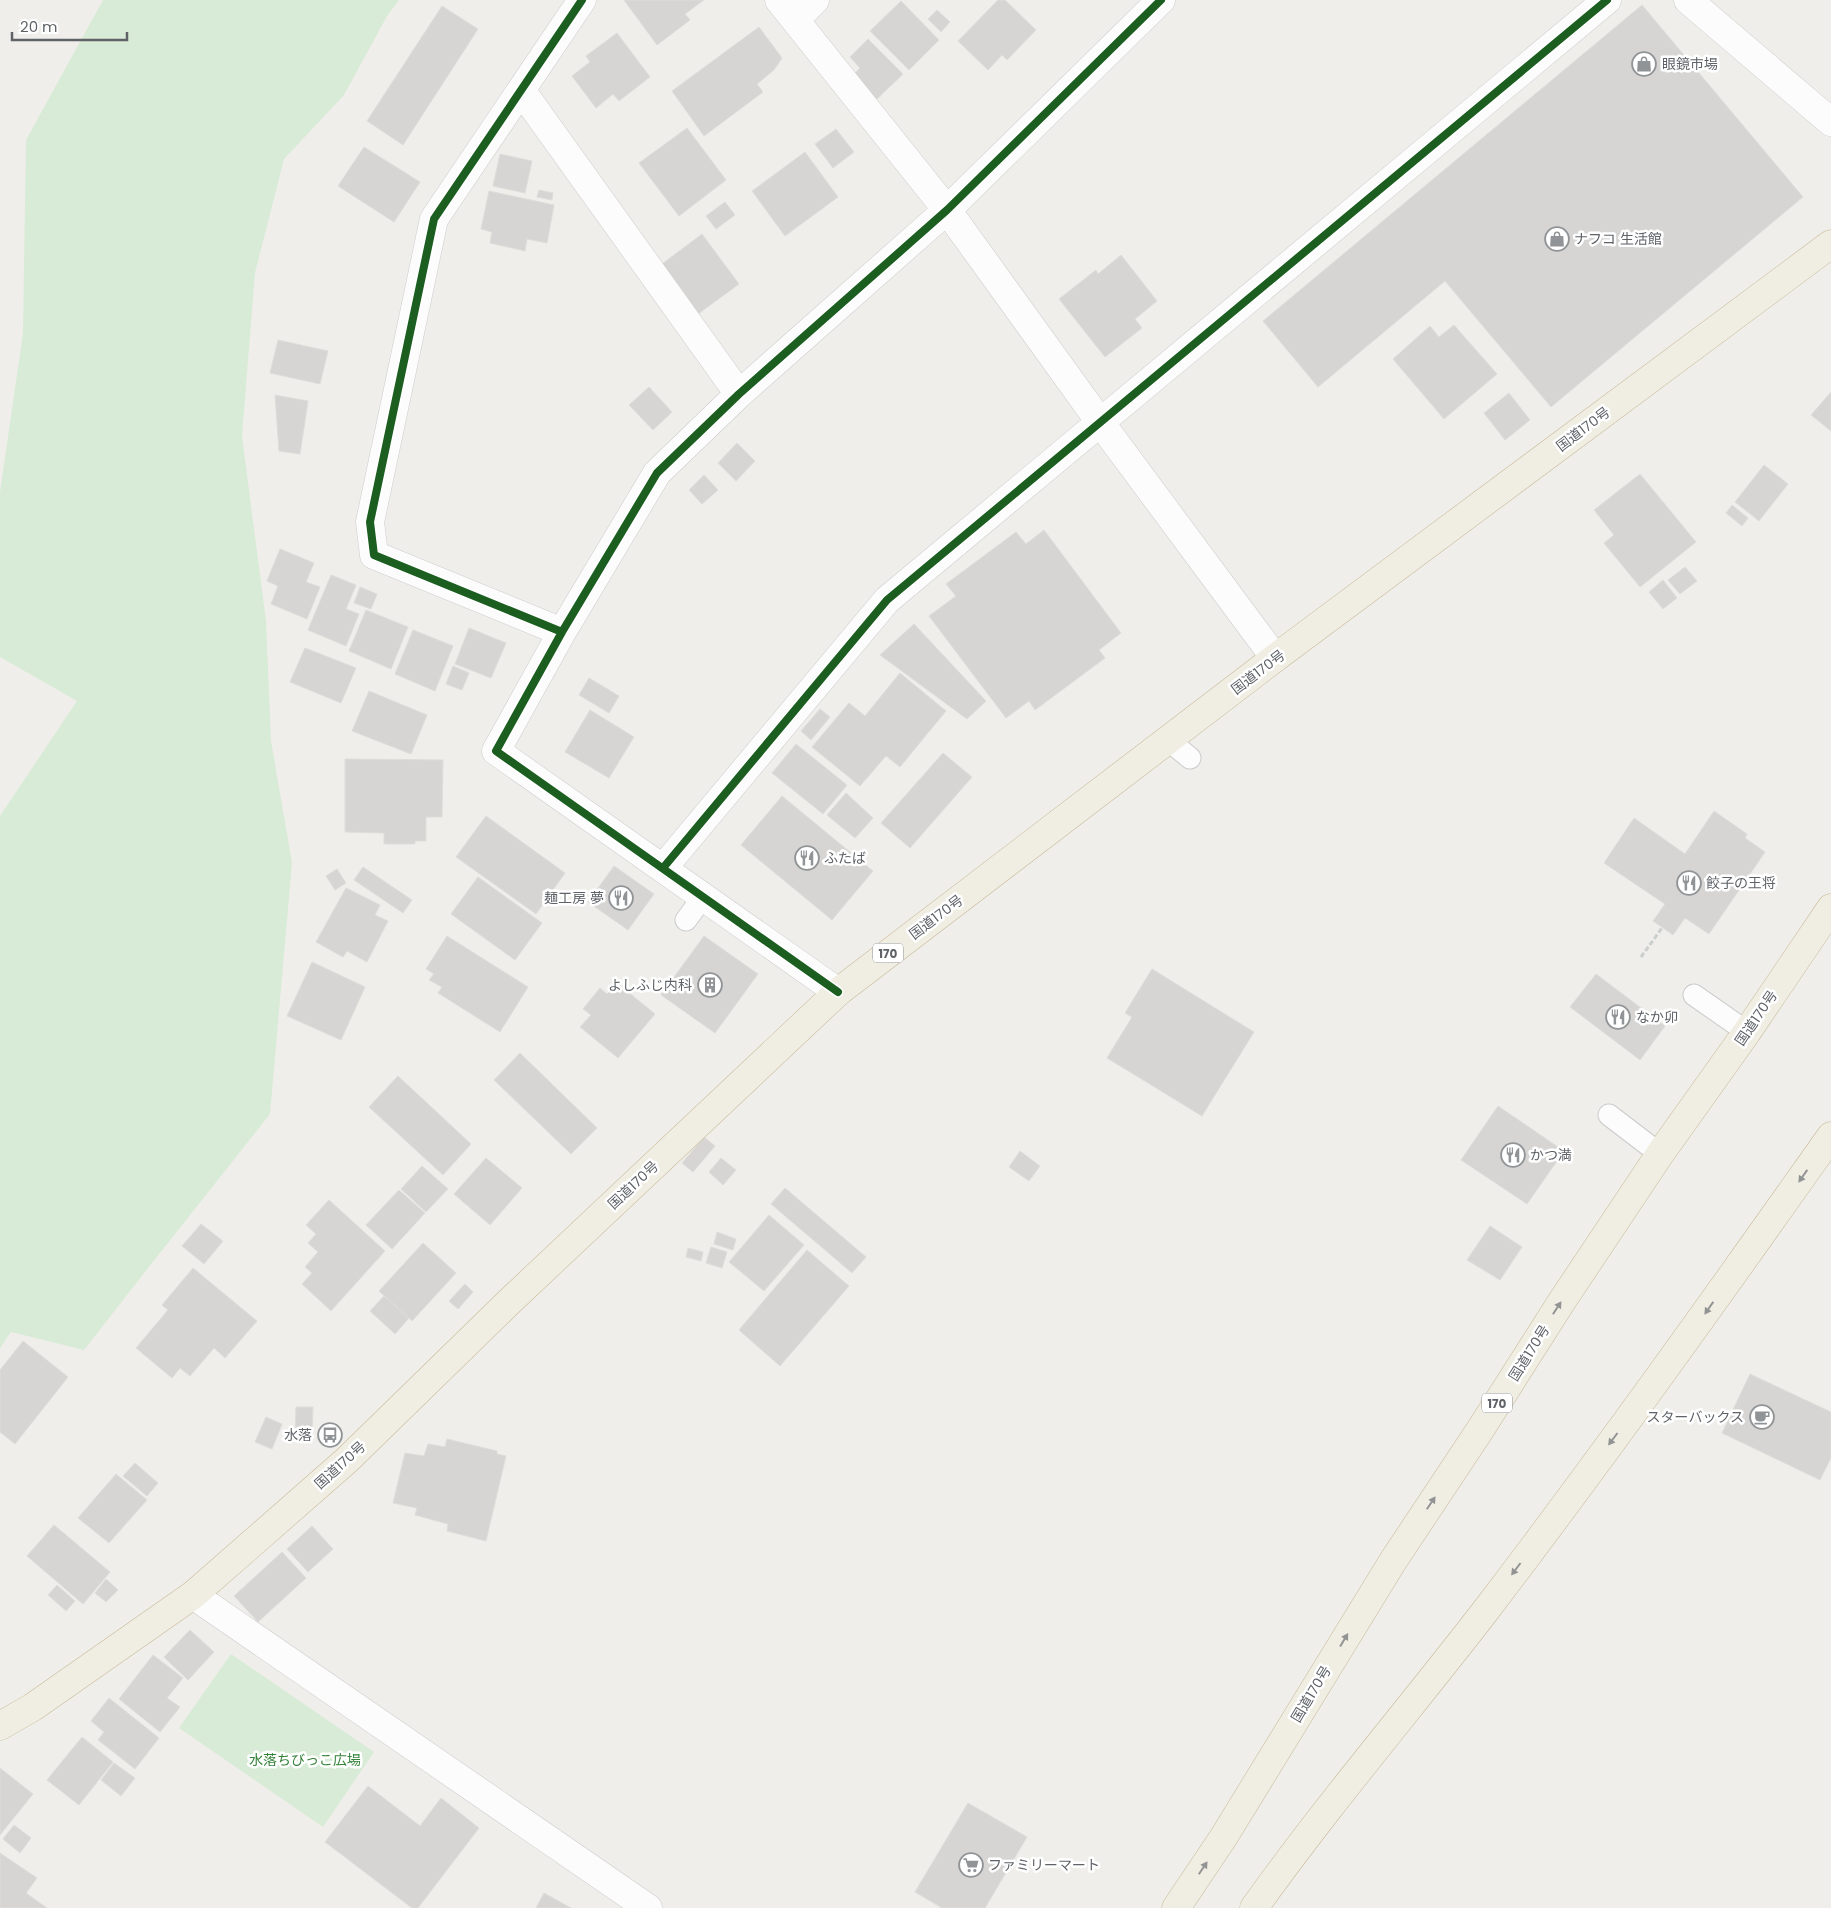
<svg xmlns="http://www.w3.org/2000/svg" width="1831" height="1908" viewBox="0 0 1831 1908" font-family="Poppins,'Noto Sans JP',sans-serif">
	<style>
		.green { fill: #d8ebd6 }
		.building { fill: #d6d5d3; stroke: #deddd9 }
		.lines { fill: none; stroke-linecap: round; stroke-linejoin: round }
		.lane-casing { stroke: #cbcccc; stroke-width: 23 }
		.street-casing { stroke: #cbcccc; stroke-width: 29 }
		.highway-casing { stroke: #c8b996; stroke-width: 29 }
		.path { stroke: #cacfcc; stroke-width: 3; stroke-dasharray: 5 2.5; stroke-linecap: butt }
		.lane { stroke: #fdfcfc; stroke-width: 21 }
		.street { stroke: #fdfcfc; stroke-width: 28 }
		.highway { stroke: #f0ede3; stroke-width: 28 }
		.cycleway-casing { stroke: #fff; stroke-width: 11 }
		.cycleway { stroke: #1b5e20; stroke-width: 8 }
		.oneway { fill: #929393 }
		.labels { text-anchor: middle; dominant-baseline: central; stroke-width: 5; stroke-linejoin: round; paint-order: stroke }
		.shield { fill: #fff; stroke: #8f9295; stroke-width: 1 }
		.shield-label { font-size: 12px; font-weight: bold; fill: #5f6368 }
		.poi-label { font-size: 14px; fill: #5f6368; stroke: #fff; text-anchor: start }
		.street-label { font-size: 14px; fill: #5f6368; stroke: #fff }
		.park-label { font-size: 14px; fill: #348238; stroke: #fff }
	</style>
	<rect width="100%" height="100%" fill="#efeeea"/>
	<path class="green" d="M103,0H399L387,16L344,95L284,159L255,273L242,436L266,621L271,741L292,863L270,1114L152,1263L84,1350L11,1332L0,1348V816L77,701L0,657V492L23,333L26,140Z
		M231,1654L374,1752L323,1827L179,1728Z"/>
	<path class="building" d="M624,0H704L685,14L690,20L657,45Z
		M998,0H1005L1036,30L1007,60L1002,55L988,70L958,41Z
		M901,1L939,40L909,70L870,31Z
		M1642,5L1803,197L1551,407L1445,281L1318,387L1263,321Z
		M442,6L478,29L403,145L367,121Z
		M937,10L950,22L941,32L928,19Z
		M759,27L782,58L774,70L757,84L763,92L704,136L672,91Z
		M617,33L650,77L619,101L613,94L596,108L572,76L590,62L586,56Z
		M868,39L903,74L877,99L853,75L860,68L850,57Z
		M687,128L726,180L679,216L639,163Z
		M836,129L854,152L833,168L815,144Z
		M364,147L420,182L394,222L338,186Z
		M805,152L838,197L785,236L752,191Z
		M500,154L532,161L525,193L493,186Z
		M539,190L553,193L552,200L537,197Z
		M489,191L554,205L547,243L527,239L525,251L490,243L492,232L481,229Z
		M725,202L735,215L716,229L706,216Z
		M702,234L739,284L698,314L662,264Z
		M1121,255L1157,301L1135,319L1142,328L1105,357L1059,299L1096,270L1098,274Z
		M1454,325L1497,374L1444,419L1393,359L1430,326L1439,337Z
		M278,340L328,351L320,384L270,373Z
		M649,387L672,412L653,430L629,405Z
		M1831,392V431L1811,415Z
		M1509,393L1530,420L1505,440L1484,413Z
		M275,395L308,401L300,454L279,451Z
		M737,443L755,461L736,481L718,463Z
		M1764,465L1788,484L1759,521L1735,502Z
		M1640,474L1696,542L1640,587L1604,543L1614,535L1594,510Z
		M704,475L718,490L702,504L689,490Z
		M1732,505L1748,518L1742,526L1726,513Z
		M1044,530L1121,633L1099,650L1105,658L1035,710L1029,701L1006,718L929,616L956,596L946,584L1016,532L1026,544Z
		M280,549L314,563L306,582L320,587L307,619L271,604L278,586L267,581Z
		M1685,567L1697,581L1680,594L1668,580Z
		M331,575L356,585L346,609L359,614L346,646L308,630Z
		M1663,580L1677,598L1663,609L1649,592Z
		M360,587L377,594L371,609L354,603Z
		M366,610L408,627L391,669L349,651Z
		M914,624L986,701L967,719L880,655Z
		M469,628L506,643L491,678L455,664Z
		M413,630L453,646L435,691L395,674Z
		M305,648L356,668L341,703L290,682Z
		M453,666L469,673L462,690L446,684Z
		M900,673L946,711L900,767L886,756L860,786L812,747L849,703L865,716Z
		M589,678L619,696L609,713L579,695Z
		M369,691L427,715L411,754L352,731Z
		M820,709L830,717L811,740L801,731Z
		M590,710L634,737L609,778L565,752Z
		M796,744L847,785L823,814L772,773Z
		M943,753L972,777L910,848L881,823Z
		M345,759L443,760L442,817H426V841H415V844H384V833L345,832Z
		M846,793L873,818L855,838L827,815Z
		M782,796L873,871L832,920L741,845Z
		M1714,811L1747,834L1745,838L1765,852L1709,934L1685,918L1673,935L1653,921L1665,904L1604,863L1634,818L1685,854Z
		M486,816L565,873L536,914L456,857Z
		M614,866L654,894L628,930L588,902Z
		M363,867L412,900L403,913L354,880Z
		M337,869L346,883L335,890L326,876Z
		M478,877L542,923L515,960L451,914Z
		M346,888L380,905L375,915L388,921L367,962L347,951L343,957L316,942Z
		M447,936L528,987L500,1032L438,993L442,987L429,980L434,974L426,969Z
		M704,936L758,974L715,1033L661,995Z
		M312,962L365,987L341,1040L287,1016Z
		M1152,969L1254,1032L1202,1116L1107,1058L1132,1017L1125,1013Z
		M1596,974L1665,1026L1640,1060L1570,1007Z
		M617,983L655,1014L618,1058L580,1027L591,1015L583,1009L600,988L607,994Z
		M520,1053L597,1128L571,1154L494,1080Z
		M398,1076L471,1144L443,1175L369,1107Z
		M1498,1106L1564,1151L1527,1204L1461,1160Z
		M704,1137L715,1146L693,1172L682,1163Z
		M1020,1151L1040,1166L1029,1181L1009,1167Z
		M486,1158L522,1188L490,1225L454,1194Z
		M721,1158L736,1170L723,1185L709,1172Z
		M422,1166L448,1189L426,1212L401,1189Z
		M785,1188L866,1257L852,1273L771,1204Z
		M399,1190L425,1213L392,1249L366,1225Z
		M329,1200L385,1251L331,1311L302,1284L312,1273L305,1267L318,1252L308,1243L316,1234L306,1225Z
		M769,1215L804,1245L764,1291L729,1262Z
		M201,1224L223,1241L204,1264L182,1246Z
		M1490,1226L1522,1247L1500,1280L1467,1260Z
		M717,1232L736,1239L733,1250L714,1244Z
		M423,1243L456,1273L412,1321L379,1291Z
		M711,1247L727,1252L722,1268L706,1263Z
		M688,1248L703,1252L701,1261L686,1257Z
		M807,1250L849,1286L780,1366L739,1330Z
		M193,1268L257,1321L225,1358L214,1348L190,1376L180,1368L172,1378L136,1348L168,1310L162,1305Z
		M465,1284L473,1292L458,1309L449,1301Z
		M384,1296L409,1318L395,1334L370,1311Z
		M23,1341L68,1377L15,1444L0,1432V1370Z
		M1750,1374L1831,1412V1458L1820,1480L1722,1433Z
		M296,1407H313L312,1439H295Z
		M266,1417L282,1424L272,1449L255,1442Z
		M447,1439L497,1451V1454L506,1456L486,1541L447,1531L448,1524L415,1515L417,1508L393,1503L405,1453L424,1456L428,1444L445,1447Z
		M135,1463L158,1483L147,1496L123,1476Z
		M116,1474L147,1500L109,1543L78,1518Z
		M54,1525L110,1572L83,1604L27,1556Z
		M312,1526L333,1549L308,1572L287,1549Z
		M282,1552L306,1578L258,1622L234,1596Z
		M106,1579L118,1590L106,1602L95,1593Z
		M57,1585L75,1601L66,1611L48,1595Z
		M190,1630L214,1652L188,1680L164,1657Z
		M153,1655L183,1678L167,1698L180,1707L160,1732L119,1699Z
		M109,1698L159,1738L135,1769L98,1740L104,1732L91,1721Z
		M82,1737L113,1762L79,1805L47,1780Z
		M114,1763L135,1778L121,1796L101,1780Z
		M0,1768L33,1794L0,1835Z
		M368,1786L420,1826L441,1798L479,1828L418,1908H412L325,1842Z
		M968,1803L1027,1837L985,1908H942L915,1892Z
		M14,1825L31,1838L20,1853L3,1839Z
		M0,1853L37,1878L26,1893L47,1908H0Z
		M544,1893L571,1908H536Z"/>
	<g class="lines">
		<g class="lane-casing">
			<path id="lane" d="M1168,740L1190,758
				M686,920L703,897
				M1694,995L1747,1032
				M1609,1115L1660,1154"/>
		</g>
		<g class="street-casing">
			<path id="street" d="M779,0L947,210L1100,422L1275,658
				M1688,0L1831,122
				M795,20L815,0
				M521,90L739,394
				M562,632L374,555L370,522L434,219L582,0
				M663,868L887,600L1607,0
				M838,992L496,751L562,632L657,473L739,394L947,210L1161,0
				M193,1595L648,1908"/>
		</g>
		<g class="highway-casing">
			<path id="highway" d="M0,1726L33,1707L193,1595L347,1460L510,1301L838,992L1275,658L1831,244
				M1176,1908L1223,1838L1393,1561L1480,1430L1562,1301L1660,1154L1747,1032L1831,908
				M1254,1908C1326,1807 1407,1712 1483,1614C1603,1457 1717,1297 1831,1136"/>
		</g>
		<path class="path" d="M1641,957L1662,928"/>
		<use href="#lane" class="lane"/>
		<use href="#street" class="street"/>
		<use href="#highway" class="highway"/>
		<g class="cycleway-casing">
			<path id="cycleway" d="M562,632L374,555L370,522L434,219L582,0
				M663,868L887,600L1607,0
				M838,992L496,751L562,632L657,473L739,394L947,210L1161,0"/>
		</g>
		<use href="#cycleway" class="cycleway"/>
	</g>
	<defs><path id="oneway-solid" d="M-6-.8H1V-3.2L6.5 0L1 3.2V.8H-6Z" transform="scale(1.25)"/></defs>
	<g class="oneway">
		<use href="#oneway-solid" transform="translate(1803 1176) rotate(125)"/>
		<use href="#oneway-solid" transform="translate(1557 1308) rotate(-57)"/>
		<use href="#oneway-solid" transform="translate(1709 1308) rotate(125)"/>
		<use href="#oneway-solid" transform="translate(1613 1439) rotate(127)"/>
		<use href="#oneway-solid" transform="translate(1431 1503) rotate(-56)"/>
		<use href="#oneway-solid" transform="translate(1516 1569) rotate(127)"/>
		<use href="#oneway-solid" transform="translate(1344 1640) rotate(-59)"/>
		<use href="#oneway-solid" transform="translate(1203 1868) rotate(-56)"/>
	</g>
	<defs>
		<g id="shop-ring" transform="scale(1.25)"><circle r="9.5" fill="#fff" stroke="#919496" stroke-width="1.5"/><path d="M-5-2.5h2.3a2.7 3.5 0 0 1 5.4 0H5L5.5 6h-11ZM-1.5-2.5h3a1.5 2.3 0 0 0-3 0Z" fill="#919496"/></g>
		<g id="restaurant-ring" transform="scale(1.25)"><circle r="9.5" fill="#fff" stroke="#919496" stroke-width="1.5"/><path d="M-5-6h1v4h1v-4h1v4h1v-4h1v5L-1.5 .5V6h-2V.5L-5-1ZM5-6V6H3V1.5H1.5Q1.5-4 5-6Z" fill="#919496"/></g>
		<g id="building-ring" transform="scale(1.25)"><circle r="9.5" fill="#fff" stroke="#919496" stroke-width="1.5"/><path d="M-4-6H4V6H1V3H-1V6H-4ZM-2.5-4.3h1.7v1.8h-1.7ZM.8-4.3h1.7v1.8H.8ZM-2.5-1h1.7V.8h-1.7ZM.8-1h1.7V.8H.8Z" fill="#919496"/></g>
		<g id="cafe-ring" transform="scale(1.25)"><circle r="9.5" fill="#fff" stroke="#919496" stroke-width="1.5"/><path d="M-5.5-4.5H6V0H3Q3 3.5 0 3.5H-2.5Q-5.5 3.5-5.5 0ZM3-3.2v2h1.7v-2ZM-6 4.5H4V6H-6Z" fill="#919496"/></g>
		<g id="bus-ring" transform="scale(1.25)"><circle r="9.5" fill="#fff" stroke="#919496" stroke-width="1.5"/><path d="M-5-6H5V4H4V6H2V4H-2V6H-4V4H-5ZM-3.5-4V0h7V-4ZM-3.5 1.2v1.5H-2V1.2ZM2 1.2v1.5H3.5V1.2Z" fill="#919496"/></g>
		<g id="supermarket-ring" transform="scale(1.25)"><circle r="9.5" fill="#fff" stroke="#919496" stroke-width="1.5"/><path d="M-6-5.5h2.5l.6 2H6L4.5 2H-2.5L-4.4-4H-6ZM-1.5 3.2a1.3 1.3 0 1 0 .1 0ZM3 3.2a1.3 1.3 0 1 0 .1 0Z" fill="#919496"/></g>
	</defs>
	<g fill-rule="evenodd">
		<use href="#shop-ring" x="1644" y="64"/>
		<use href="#shop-ring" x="1557" y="239"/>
		<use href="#restaurant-ring" x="807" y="858"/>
		<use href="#restaurant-ring" x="1689" y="883"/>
		<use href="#restaurant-ring" x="621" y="898"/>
		<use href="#building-ring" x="710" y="985"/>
		<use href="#restaurant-ring" x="1618" y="1017"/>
		<use href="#restaurant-ring" x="1513" y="1155"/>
		<use href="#cafe-ring" x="1762" y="1417"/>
		<use href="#bus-ring" x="330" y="1435"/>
		<use href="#supermarket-ring" x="971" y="1865"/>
	</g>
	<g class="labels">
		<g class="shield">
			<rect x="873" y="943.5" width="30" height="19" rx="4"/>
			<rect x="1482" y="1393.5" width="30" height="19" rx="4"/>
		</g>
		<g class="shield-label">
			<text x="888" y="953">170</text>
			<text x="1497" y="1403">170</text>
		</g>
		<g class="poi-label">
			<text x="1662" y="64">眼鏡市場</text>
			<text x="1574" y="239">ナフコ 生活館</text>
			<text x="824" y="858">ふたば</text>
			<text x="1706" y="883">餃子の王将</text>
			<text x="604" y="898" text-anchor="end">麺工房 夢</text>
			<text x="692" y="985" text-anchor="end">よしふじ内科</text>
			<text x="1636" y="1017">なか卯</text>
			<text x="1530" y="1155">かつ満</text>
			<text x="1744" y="1417" text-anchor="end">スターバックス</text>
			<text x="312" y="1435" text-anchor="end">水落</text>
			<text x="988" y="1865">ファミリーマート</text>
		</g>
		<g class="street-label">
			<text transform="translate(1583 429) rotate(-37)">国道170号</text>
			<text transform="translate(1258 672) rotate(-37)">国道170号</text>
			<text transform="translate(936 917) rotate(-37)">国道170号</text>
			<text transform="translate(1756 1018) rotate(-56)">国道170号</text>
			<text transform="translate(633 1185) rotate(-43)">国道170号</text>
			<text transform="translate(1529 1353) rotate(-58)">国道170号</text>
			<text transform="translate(340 1465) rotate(-42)">国道170号</text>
			<text transform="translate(1311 1694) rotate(-59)">国道170号</text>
		</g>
		<g class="park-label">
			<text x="305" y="1760">水落ちびっこ広場</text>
		</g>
	</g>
	<path d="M12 32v8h115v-8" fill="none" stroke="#5f6368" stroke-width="2.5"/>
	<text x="20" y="32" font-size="15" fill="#5f6368" stroke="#ffffff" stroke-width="4" paint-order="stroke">20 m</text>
</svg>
